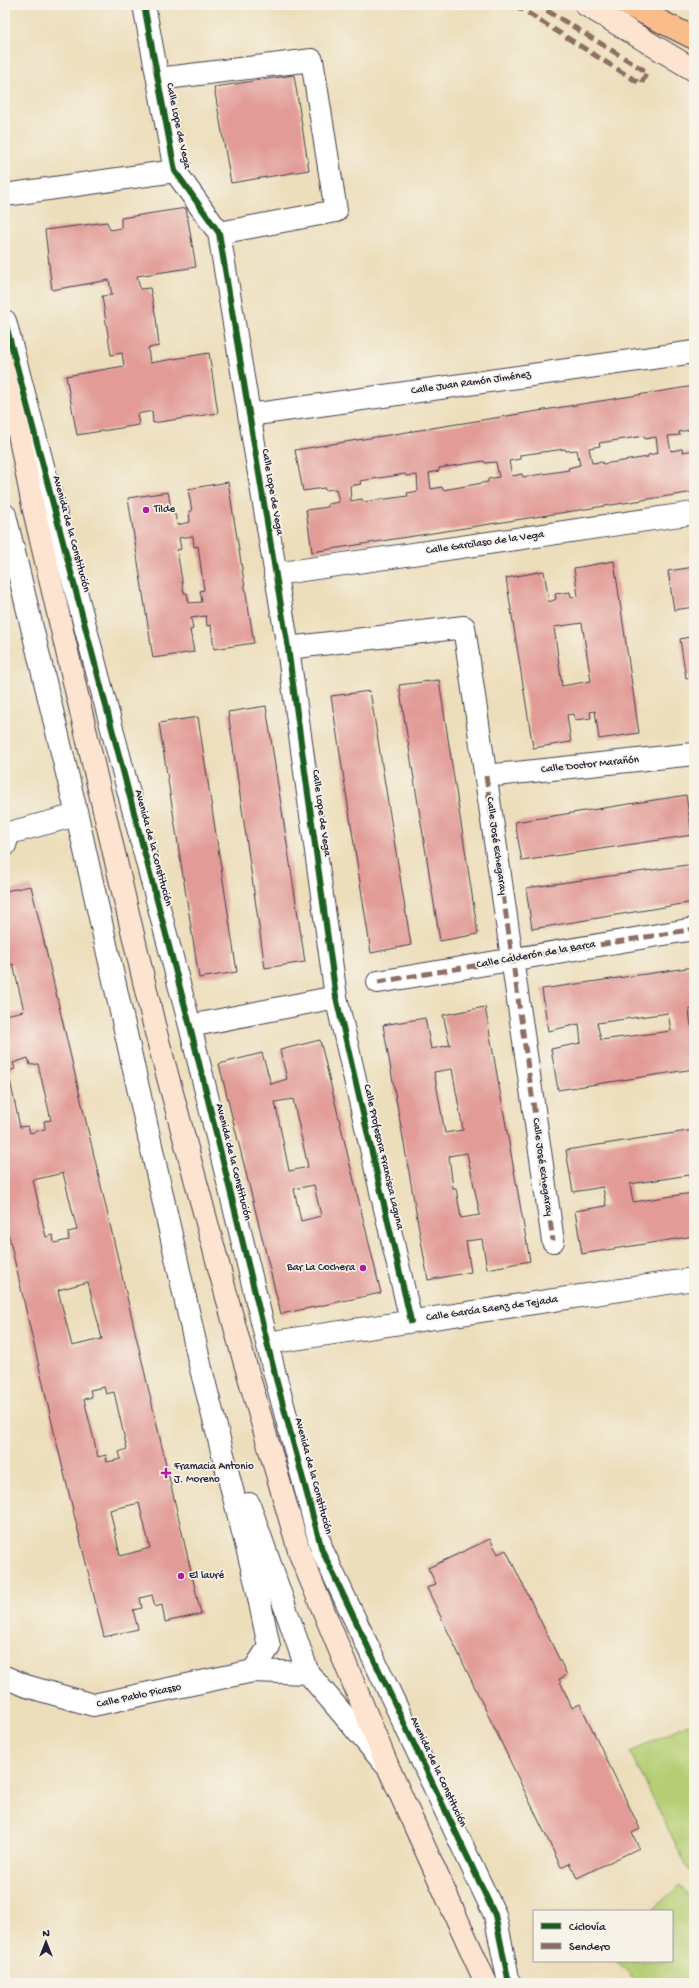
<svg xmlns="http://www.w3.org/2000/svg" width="699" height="1988" viewBox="0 0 699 1988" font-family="'Gochi Hand',sans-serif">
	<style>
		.green { fill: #b5ce73; stroke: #6c7857 }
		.building { fill: #e29b97; fill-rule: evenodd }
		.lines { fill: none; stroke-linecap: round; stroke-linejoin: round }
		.street-casing { stroke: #403e4e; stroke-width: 24 }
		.secondary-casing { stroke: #403e4e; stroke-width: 24 }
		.highway-casing { stroke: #403e4e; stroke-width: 24 }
		.street { stroke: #fff; stroke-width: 22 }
		.secondary { stroke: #fde4d1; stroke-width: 22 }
		.highway { stroke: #fabc8b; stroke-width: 22 }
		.quiet { stroke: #8d6e63; stroke-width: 5; stroke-dasharray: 10 5; stroke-linecap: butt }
		.cycleway-casing { stroke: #f7f3e8; stroke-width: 8 }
		.cycleway { stroke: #1b5e20; stroke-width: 6 }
		.poi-dot { fill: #b5179e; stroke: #f7f3e8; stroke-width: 1.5 }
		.labels { text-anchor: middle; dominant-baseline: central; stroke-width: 3.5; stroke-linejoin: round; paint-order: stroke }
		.street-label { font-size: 11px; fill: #22223b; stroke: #f7f3e8 }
		.poi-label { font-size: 11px; fill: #22223b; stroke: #f7f3e8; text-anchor: start }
	</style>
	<rect width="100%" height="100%" fill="#f7f3e8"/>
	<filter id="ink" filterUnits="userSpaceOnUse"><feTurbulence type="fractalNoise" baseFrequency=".025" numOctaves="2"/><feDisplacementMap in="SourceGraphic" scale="8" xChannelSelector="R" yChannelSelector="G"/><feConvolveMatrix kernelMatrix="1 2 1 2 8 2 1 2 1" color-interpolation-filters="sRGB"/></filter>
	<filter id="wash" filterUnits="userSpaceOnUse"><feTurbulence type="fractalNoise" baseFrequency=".012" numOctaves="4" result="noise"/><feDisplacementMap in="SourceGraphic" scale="16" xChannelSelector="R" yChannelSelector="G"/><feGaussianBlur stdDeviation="0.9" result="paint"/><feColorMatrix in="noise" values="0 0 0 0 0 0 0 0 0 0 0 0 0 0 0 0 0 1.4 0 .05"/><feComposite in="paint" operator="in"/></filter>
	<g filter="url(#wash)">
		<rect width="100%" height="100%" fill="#eddebb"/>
		<path class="green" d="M694,1721V1869L689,1871L630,1752Z
			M679,1885L694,1901V1983H637L616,1961H672V1911H652Z"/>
		<g id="blocks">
			<path class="building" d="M294,75L309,170L231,183L214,87Z
				M186,208L196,267L137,276L140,289L150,288L156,318L159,346L148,348L150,363L209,353L218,413L153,423L152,411L137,414L139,425L77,435L66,376L124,366L122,353L111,355L102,296L112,295L109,280L52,290L45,230L107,222L110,230L121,228V218Z
				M694,386V429L679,432L680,435L668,436L671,451L682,449L683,452L694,450V492L312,552L306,510L328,507V504L339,502L336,489L325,490L324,488L303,491L295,450ZM644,436L645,439L656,437L658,453L648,455V457L603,464L602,462L592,463L589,448L600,446L599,443ZM565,449L566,451L577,450L580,465L568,468L569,470L523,477L522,474L512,476L509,461L520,459V455ZM484,461L485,463L496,462L499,477L488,479V482L443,490L442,487L431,489L429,473L439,471V468ZM405,474L406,476L417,475L418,491L407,493L408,496L363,502L362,499L351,501L350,486L361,484L360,481Z
				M228,482L254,643L214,649L211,625L207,626L206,616L191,618L193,629L190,630L194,652L153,658L128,498L168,492L172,514H175L177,525L190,522L189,511H192L188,489ZM193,536L194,547L198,546L204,590L200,591L202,602L189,603L187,593H184L177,550L181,549L179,538Z
				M614,561L639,733L599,739L595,711L590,712L591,718L575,720L574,714L567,715L571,742L533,748L506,578L544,571L549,602L556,599L555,594L570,592L571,597L578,596L574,568ZM582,623L591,681L562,686L554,627Z
				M694,567V607L674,610L668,571Z
				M694,636V677L686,678L680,639Z
				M439,680L478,934L440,941L399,685Z
				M370,691L411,945L371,953L331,696Z
				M266,706L305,962L265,968L228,712Z
				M198,717L237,972L199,978L159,723Z
				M686,795L692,835L522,861L515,822Z
				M694,864V902L532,929L526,888Z
				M31,886L201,1614L165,1622L162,1605L155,1607L152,1595L140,1598L142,1608L133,1610L138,1629L104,1637L55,1436L5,1219V1015L24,1011L13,964L5,966V891ZM28,1058L30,1065L38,1064L51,1120L44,1121L45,1129L30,1133L28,1126L20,1127L8,1071L15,1069L13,1063ZM63,1173L77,1230L68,1232L69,1240L54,1243L53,1235L46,1237L33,1180ZM88,1282L102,1339L72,1346L58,1290ZM104,1387L106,1394L114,1392L127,1449L119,1452L121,1459L107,1462L106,1455L98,1457L84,1399L92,1397L90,1390ZM139,1503L150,1548L120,1556L110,1510Z
				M694,967V1009L689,1010L691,1026H694V1069L558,1090L551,1049L581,1043L579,1024L548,1031L542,989ZM668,1013L671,1031L601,1040L597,1023Z
				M485,1007L530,1261L487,1269L482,1239L466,1241L471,1272L428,1280L383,1025L425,1018L431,1049L450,1045L443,1015ZM452,1069L463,1130L445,1133L434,1072ZM467,1153L480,1215L461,1218L456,1188H453L449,1156Z
				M320,1040L381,1293L281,1314L219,1064L262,1053L271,1084L287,1079L280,1050ZM293,1099L308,1167L289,1171L275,1102ZM314,1185L321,1216L301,1221L294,1189Z
				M694,1130V1236L582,1254L575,1211L606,1206L603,1187L573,1192L566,1150ZM689,1175L692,1193L633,1202L630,1184Z
				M490,1539L498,1554L506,1550L567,1675L559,1679L572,1708L580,1704L640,1829L632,1833L639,1848L577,1878L569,1863L561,1867L427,1588L436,1584L428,1568Z"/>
		</g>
	</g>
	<g filter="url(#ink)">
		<use href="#blocks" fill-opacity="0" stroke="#403e4e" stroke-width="1"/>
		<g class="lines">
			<g class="street-casing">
				<path id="street" d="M144,5L175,171L219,233L288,648L336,997L411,1321
					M158,79L312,60L336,211L219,233
					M5,195L175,171
					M5,321L190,1026L275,1375L322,1550L495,1915L509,1983
					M249,415L694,352
					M5,515L77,815L201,1369L256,1583L269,1647L253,1671
					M275,574L694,513
					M288,648L464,627L553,1241
					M486,776L694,754
					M5,845L9,833L77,815
					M378,982L694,929
					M190,1026L336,997
					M267,1343L694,1279
					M249,1504L308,1673L385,1764
					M5,1677L26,1686L93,1705L253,1671L308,1673"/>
			</g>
			<g class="secondary-casing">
				<path id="secondary" d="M586,5L694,70
					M5,361L33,506L156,1033L240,1346L300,1554L389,1769L486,1983"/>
			</g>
			<g class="highway-casing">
				<path id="highway" d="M628,5L694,38"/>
			</g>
			<use href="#street" class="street"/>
			<use href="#secondary" class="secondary"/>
			<use href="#highway" class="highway"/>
			<path class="quiet" d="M515,5L641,84L647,72L538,5
				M486,776L553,1241
				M378,982L694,929"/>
			<g class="cycleway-casing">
				<path id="cycleway" d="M144,5L175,171L219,233L288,648L336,997L411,1321
					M5,321L190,1026L275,1375L322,1550L495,1915L509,1983"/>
			</g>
			<use href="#cycleway" class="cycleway"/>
		</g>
	</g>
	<g class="poi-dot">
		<circle cx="146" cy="510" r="4"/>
		<circle cx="363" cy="1268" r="4"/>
		<path d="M164 1467h4v4h4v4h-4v4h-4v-4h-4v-4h4z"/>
		<circle cx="181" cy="1576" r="4"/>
	</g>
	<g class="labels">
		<g class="street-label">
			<text transform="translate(178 126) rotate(78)">Calle Lope de Vega</text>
			<text transform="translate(471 383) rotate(-8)">Calle Juan Ramón Jiménez</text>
			<text transform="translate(272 492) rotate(80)">Calle Lope de Vega</text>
			<text transform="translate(71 534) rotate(75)">Avenida de la Constitución</text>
			<text transform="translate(485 543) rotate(-8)">Calle Garcilaso de la Vega</text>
			<text transform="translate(590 765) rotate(-6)">Calle Doctor Marañón</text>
			<text transform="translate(321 813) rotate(82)">Calle Lope de Vega</text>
			<text transform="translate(496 846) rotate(82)">Calle José Echegaray</text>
			<text transform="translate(153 848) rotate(75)">Avenida de la Constitución</text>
			<text transform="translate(536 955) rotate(-10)">Calle Calderón de la Barca</text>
			<text transform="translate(383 1157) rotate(77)">Calle Profesora Francisca Laguna</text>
			<text transform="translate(233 1162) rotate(76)">Avenida de la Constitución</text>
			<text transform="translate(542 1167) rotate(82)">Calle José Echegaray</text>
			<text transform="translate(492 1309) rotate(-8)">Calle García Saenz de Tejada</text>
			<text transform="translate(313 1476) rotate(75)">Avenida de la Constitución</text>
			<text transform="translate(139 1696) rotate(-12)">Calle Pablo Picasso</text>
			<text transform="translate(438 1772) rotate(65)">Avenida de la Constitución</text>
		</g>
		<g class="poi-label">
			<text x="154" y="510">Tilde</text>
			<text x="355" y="1268" text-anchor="end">Bar La Cochera</text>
			<text x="174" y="1467">Framacia Antonio<tspan x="174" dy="13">J. Moreno</tspan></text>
			<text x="189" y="1576">El lauré</text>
		</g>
	</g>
	<rect width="699" height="1988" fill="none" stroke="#f7f3e8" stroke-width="20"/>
	<rect x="533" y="1910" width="140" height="52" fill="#f7f3e8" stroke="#a29fa3"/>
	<rect x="541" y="1923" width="20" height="6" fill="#1b5e20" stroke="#a29fa3"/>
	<text x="569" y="1930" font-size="12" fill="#22223b">Ciclovía</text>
	<rect x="541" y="1943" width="20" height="6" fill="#8d6e63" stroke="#a29fa3"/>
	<text x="569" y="1950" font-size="12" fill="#22223b">Sendero</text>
	<g transform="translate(46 1942)" stroke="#f7f3e8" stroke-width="3" paint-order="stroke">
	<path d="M0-3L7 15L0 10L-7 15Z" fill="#22223b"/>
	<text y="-6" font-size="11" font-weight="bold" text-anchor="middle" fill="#22223b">N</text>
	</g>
</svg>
